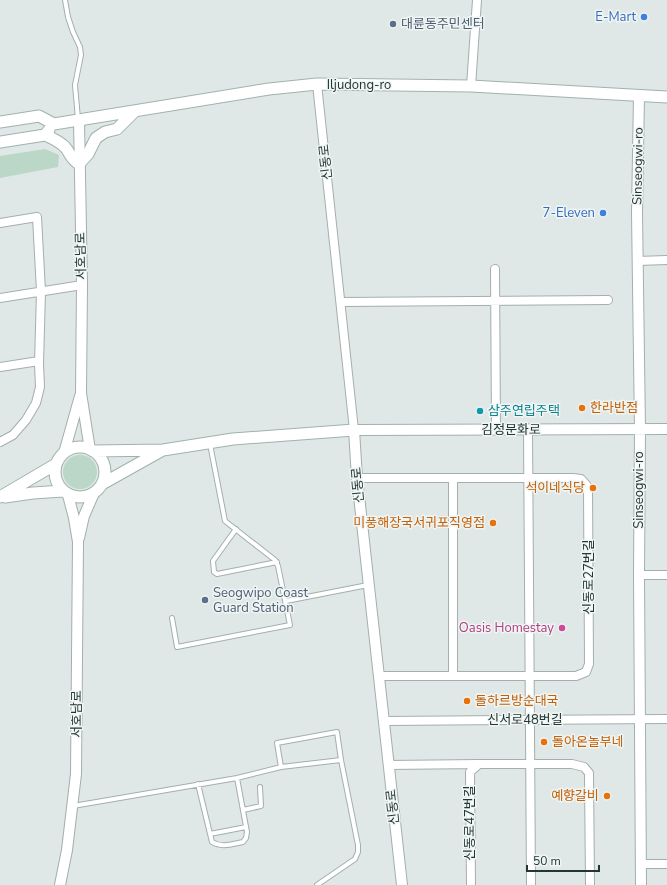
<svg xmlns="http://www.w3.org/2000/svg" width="667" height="885" viewBox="0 0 667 885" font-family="'Nunito Sans','Noto Sans KR',sans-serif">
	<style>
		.green { fill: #bad7c7 }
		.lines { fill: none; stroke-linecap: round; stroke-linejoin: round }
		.service-casing { stroke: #a3afad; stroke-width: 6 }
		.minor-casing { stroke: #a3afad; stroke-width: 10 }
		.tertiary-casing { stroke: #a3afad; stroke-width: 12 }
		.secondary-casing { stroke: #a0b2ae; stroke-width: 13 }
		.service { stroke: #fff; stroke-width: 4 }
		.minor { stroke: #fff; stroke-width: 8 }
		.tertiary { stroke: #fff; stroke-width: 10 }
		.secondary { stroke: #fff; stroke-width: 11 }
		.shop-dot { fill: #3f7fe0; stroke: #eff5f3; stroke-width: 1.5 }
		.service-dot { fill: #5c6f8a; stroke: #eff5f3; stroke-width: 1.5 }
		.food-dot { fill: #e8710a; stroke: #eff5f3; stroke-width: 1.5 }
		.culture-dot { fill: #0f9aa8; stroke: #eff5f3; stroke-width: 1.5 }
		.hotel-dot { fill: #d1479c; stroke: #eff5f3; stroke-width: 1.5 }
		.labels { text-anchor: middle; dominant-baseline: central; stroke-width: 3; stroke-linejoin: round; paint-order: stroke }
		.shop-label { font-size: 13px; fill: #366cbe; stroke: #eff5f3; text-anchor: end }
		.service-label { font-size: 13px; fill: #4e5e75; stroke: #eff5f3; text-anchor: start }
		.street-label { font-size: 13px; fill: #223634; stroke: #eff5f3 }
		.food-label { font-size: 13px; fill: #c56008; stroke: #eff5f3; text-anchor: start }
		.culture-label { font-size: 13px; fill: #0d838f; stroke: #eff5f3; text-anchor: start }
		.hotel-label { font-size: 13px; fill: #b23c85; stroke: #eff5f3; text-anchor: end }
	</style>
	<rect width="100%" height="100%" fill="#dfe8e6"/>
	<path class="green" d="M45,149L59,155L58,167L0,178V156Z
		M63 472a17 17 0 1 1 34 0a17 17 0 1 1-34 0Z"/>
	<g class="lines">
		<g class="service-casing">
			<path id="service" d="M65,0L68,17L73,32L80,47L81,55L75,85L78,119
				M236,529L213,561L214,572L217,574L277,562
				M286,601L368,585
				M172,618L177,647L290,625L278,566L275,560L225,521L210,444
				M281,767L277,743L337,732L341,760
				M198,784L212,842C222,848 232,844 243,842L246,838L247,832L237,778
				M73,806L237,778L281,767L341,760L358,845V852L355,859L317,885
				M243,810L261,806L260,787
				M210,834L246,827"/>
		</g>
		<g class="minor-casing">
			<path id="minor" d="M317,84L354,430
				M471,86L477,0
				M0,223L37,217L41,291L39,364L40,387L36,403L26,420L13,435L0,442
				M637,261L667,260
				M495,269L496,430
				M0,298L82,285
				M341,302L608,300
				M0,367L39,361
				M528,430L531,885
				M357,478H573L581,479L588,487L589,664L586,672L576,676H379
				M639,575H667
				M453,676V478
				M384,721L667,719
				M388,765L479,764
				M641,864H667
				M471,885L470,772L479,764H572L584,767L589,773L590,885"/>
		</g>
		<g class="tertiary-casing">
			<path id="tertiary" d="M639,96L637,213L640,429L639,575L641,885
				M79,120L82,285L81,393L90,450
				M64,453L80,396
				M79,538L84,516L94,493
				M60,885L67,850L76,774L78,542L74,518L68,495
				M402,885L357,478L354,430L667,429"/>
		</g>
		<g class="secondary-casing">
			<path id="secondary" d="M0,122L39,116L54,124L269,89L317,84L471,86L667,97
				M45,135C52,138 59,141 65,147C71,154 69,157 79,164L88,154L96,138L105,132L117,129L135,111
				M0,142L45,135L49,130
				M55 472a25 25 0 1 1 50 0a25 25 0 1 1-50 0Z
				M93,451L163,450L233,439L354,430
				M102,484L161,451
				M0,497L56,464
				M5,497L33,493L63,491"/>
		</g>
		<use href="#service" class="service"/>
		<use href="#minor" class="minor"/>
		<use href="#tertiary" class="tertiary"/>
		<use href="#secondary" class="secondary"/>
	</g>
	<g class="shop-dot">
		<circle cx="644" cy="17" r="4"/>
		<circle cx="603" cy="213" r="4"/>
	</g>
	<g class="service-dot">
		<circle cx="393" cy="24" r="4"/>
		<circle cx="205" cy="600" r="4"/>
	</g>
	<g class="food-dot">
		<circle cx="582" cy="408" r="4"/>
		<circle cx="593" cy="488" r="4"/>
		<circle cx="493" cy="523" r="4"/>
		<circle cx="467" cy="701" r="4"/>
		<circle cx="544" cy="742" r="4"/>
		<circle cx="607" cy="796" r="4"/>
	</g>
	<circle class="culture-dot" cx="480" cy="411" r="4"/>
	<circle class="hotel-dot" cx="562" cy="628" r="4"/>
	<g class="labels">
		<g class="shop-label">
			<text x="636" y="17">E-Mart</text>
			<text x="595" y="213">7-Eleven</text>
		</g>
		<g class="service-label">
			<text x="401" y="24">대륜동주민센터</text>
			<text x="213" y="593">Seogwipo Coast<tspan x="213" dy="15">Guard Station</tspan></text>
		</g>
		<g class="street-label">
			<text x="359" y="85">Iljudong-ro</text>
			<text transform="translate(326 162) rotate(-96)">신동로</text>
			<text transform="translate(638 166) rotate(-89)">Sinseogwi-ro</text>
			<text transform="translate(81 256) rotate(-91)">서호남로</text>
			<text x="511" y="430">김정문화로</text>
			<text transform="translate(358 485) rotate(-95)">신동로</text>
			<text transform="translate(639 490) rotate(-90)">Sinseogwi-ro</text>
			<text transform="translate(589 577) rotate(-90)">신동로27번길</text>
			<text transform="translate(77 714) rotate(-90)">서호남로</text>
			<text x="525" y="720">신서로48번길</text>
			<text transform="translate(393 807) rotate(-96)">신동로</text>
			<text transform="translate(470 823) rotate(-90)">신동로47번길</text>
		</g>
		<g class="food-label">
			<text x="590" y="408">한라반점</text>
			<text x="585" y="488" text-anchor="end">석이네식당</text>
			<text x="485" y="523" text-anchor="end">미풍해장국서귀포직영점</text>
			<text x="475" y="701">돌하르방순대국</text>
			<text x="552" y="742">돌아온놀부네</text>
			<text x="599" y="796" text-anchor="end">예향갈비</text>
		</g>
		<g class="culture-label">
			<text x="488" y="411">삼주연립주택</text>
		</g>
		<g class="hotel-label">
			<text x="554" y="628">Oasis Homestay</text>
		</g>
	</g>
	<path d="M527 865v6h72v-6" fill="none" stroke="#223634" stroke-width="2"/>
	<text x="533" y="865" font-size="12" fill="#223634" stroke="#eff5f3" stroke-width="3" paint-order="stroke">50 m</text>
</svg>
